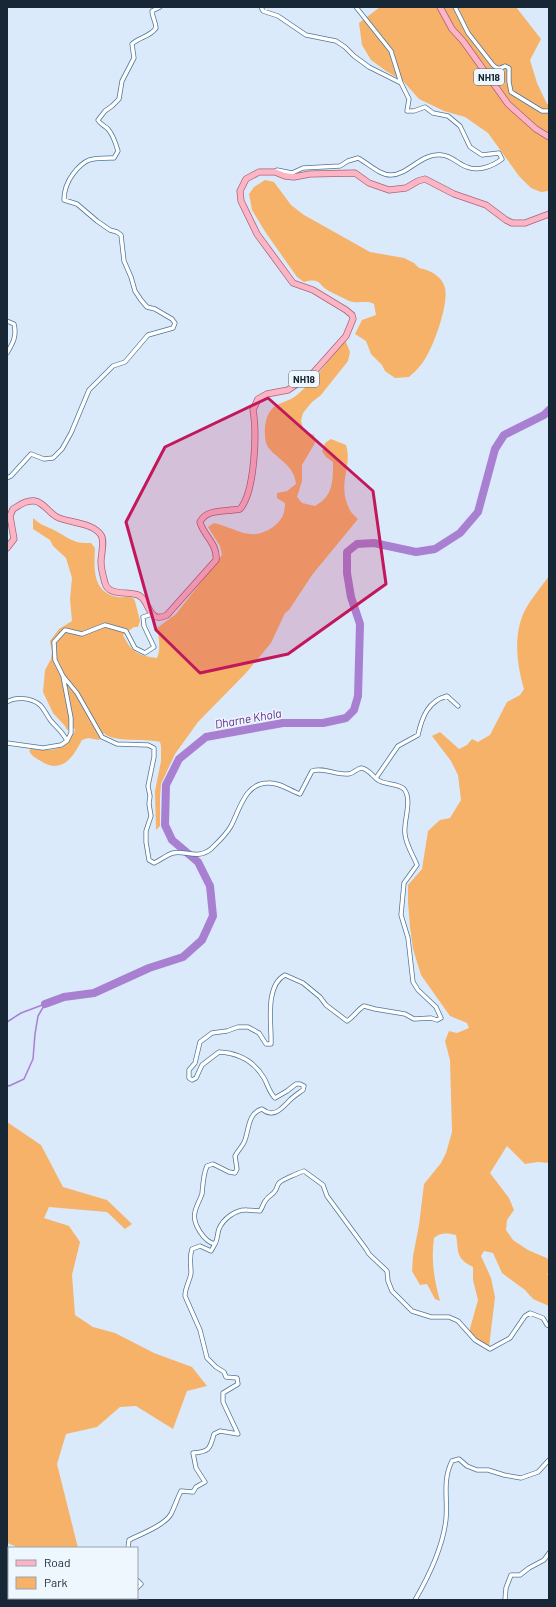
<svg xmlns="http://www.w3.org/2000/svg" width="556" height="1607" viewBox="0 0 556 1607" font-family="Barlow,sans-serif">
	<style>
		.green { fill: #f6b269 }
		.lines { fill: none; stroke-linecap: round; stroke-linejoin: round }
		.stream { stroke: #a87fd1; stroke-width: 1.5 }
		.river { stroke: #a87fd1; stroke-width: 8 }
		.minor-casing { stroke: #4f7699; stroke-width: 5 }
		.primary-casing { stroke: #ab637a; stroke-width: 7 }
		.minor { stroke: #fff; stroke-width: 3.5 }
		.primary { stroke: #fcb5c5; stroke-width: 5.5 }
		.marked { fill: #c2185b; fill-opacity: 0.2; stroke: #c2185b; stroke-width: 3; stroke-linejoin: round }
		.labels { text-anchor: middle; dominant-baseline: central; stroke-width: 3; stroke-linejoin: round; paint-order: stroke }
		.shield { fill: #eef6fe; stroke: #586571; stroke-width: 1 }
		.shield-label { font-size: 10px; font-weight: bold; fill: #172735 }
		.water-label { font-size: 12px; font-style: italic; fill: #612a8c; stroke: #eef6fe }
	</style>
	<rect width="100%" height="100%" fill="#daeafa"/>
	<path class="green" d="M380,7H516L541,39L530,60L537,83L547,104H549V191L541,192L531,188L519,176L488,133L465,117L444,111L419,99L403,81L386,71L371,60L362,45L359,23Z
		M265,180L274,182L291,205L304,215L370,252L404,258L414,263L419,268C430,270 442,276 445,288C449,305 432,353 420,366C417,370 412,374 409,377L395,378L385,371L382,365L371,354L366,341L355,334L362,320L376,315L374,304C367,300 358,304 349,301C343,298 335,294 329,291C318,285 321,277 304,282L297,277L266,233L252,210L249,194L254,187Z
		M345,340L350,352L348,361L321,395L312,402L303,413L301,421L304,431L314,435L315,443L302,465V481L297,497L302,503L315,506C333,496 333,482 333,462L326,457L322,451L325,443L331,439L346,445C353,467 336,484 350,510C351,513 355,516 358,519L312,575L289,610L285,613L271,643L246,673L198,722L175,754L161,784L160,797V826L156,830L155,791L161,761V746L160,742C146,738 112,743 104,733L99,740L88,738L82,740C74,755 64,773 44,763C38,759 32,757 29,751L31,749C51,751 66,752 75,730L74,728L67,730L65,726L53,713L43,692L45,670L51,659L52,652L50,641L59,629L72,621L70,599L72,578L66,558L53,546L50,540L33,529V518C39,524 45,526 52,529C68,537 72,544 91,543L95,548C94,568 92,593 118,597C123,598 128,596 133,598L135,601L140,621L138,627H134L123,635C131,652 139,656 157,658C161,648 159,639 157,628L176,614L222,555L220,546L208,527L214,523C237,528 250,543 273,527C282,520 285,514 285,503L277,498V493L287,491L296,484C294,462 271,457 266,443C264,433 264,419 271,410C277,402 289,402 297,395C316,379 329,359 345,340Z
		M549,576V1163L538,1162L525,1164L507,1146L490,1173L509,1198L514,1210L507,1220L506,1230L513,1240L528,1250L549,1259V1272L547,1274L549,1276V1306L533,1299L525,1290L502,1273L493,1253L484,1251L481,1256L491,1278L495,1297L489,1347L478,1345L469,1332L478,1300L473,1280V1267C455,1258 459,1252 456,1235C448,1233 440,1232 434,1238C431,1260 434,1279 440,1301L435,1299L427,1284L420,1285L412,1271L413,1256L419,1225L424,1184L441,1163L446,1153L452,1132L450,1060L445,1041L449,1031L457,1033L469,1028L467,1023L450,1016L421,975L413,949L410,927L408,902V885L422,869L428,831L440,820L450,818L461,800L458,775L451,761L432,736L440,732L459,749L467,745L472,739L478,742L490,735L507,702L520,695L524,689C517,665 513,636 524,612C530,600 541,587 549,576Z
		M7,1122L41,1145L63,1187L107,1200L132,1224L125,1229L107,1212L49,1207L44,1218L69,1226L80,1242L72,1275L75,1315L93,1327L115,1333L154,1353L192,1367L207,1386L187,1391L173,1429L136,1406L120,1407L97,1427L66,1434L57,1464L78,1548H15V1546L7,1543Z"/>
	<g class="lines">
		<path class="stream" d="M7,1022L21,1013L45,1004
			M7,1085L9,1086L24,1079L33,1059L35,1034L38,1016L45,1004"/>
		<path class="river" d="M45,1004L64,997L94,993L149,968L183,957L202,940L213,916L210,886L198,862L172,840L165,825L166,785L179,759L206,737L283,723H323L346,718L354,710L358,696L360,624L351,597L347,573V552L357,544L374,543L416,552L435,549L460,533L478,512L495,449L504,435L544,415L549,410"/>
		<g class="minor-casing">
			<path id="minor" d="M261,7L263,11L278,16L306,35L336,41L345,47L354,56L369,67L401,83L409,99L407,111H414L425,107L433,113L448,116L460,126L470,147L482,155L499,153L502,159C493,166 478,172 467,167C458,164 452,156 442,155C422,152 408,175 391,175C379,175 368,163 358,158L348,161L340,166L303,168L292,173L277,170L275,172
				M356,7L391,51L401,83
				M455,7L468,33L493,65C497,69 500,69 505,66L509,68V82L511,92L542,111H549
				M7,321L14,324C17,336 13,343 7,353
				M7,478L11,476L31,454L44,459L53,458L62,449L71,433L89,390L113,366L125,362L148,335L173,328L175,323L172,319L155,309L147,307L141,300L135,291L131,277L124,261L121,235L117,232L110,230L97,221L77,204L64,200C64,190 67,182 73,174C86,157 93,158 114,158L118,151C116,144 113,135 108,129C105,126 100,124 98,120L105,111L112,106L119,99L122,81L134,58L132,44C139,37 150,37 156,28C156,22 152,17 152,11L160,7
				M63,676L77,693L102,737L117,744L148,745L154,748V757L148,786L150,796L149,804L151,816L146,831V842L149,860L154,863C161,860 166,855 173,853C185,850 197,860 211,849C218,842 226,835 231,826C240,809 245,783 268,783C280,782 290,791 300,794L312,771C324,767 335,775 348,774C353,774 356,769 361,768C368,768 373,777 378,780C385,785 398,783 404,789C413,800 403,822 405,834C406,845 413,855 417,865L404,883L401,915L408,938L413,982L418,990L436,1007L441,1018L437,1020L431,1018L414,1019L405,1014L375,1009L364,1006C357,1010 354,1017 347,1021L326,1005L320,997L303,983L285,975C264,986 272,1026 271,1044H266L259,1033L248,1027H238L227,1031L212,1033L200,1042L195,1063L189,1070V1078L192,1080L196,1078L202,1065L219,1052C238,1053 254,1061 264,1078C268,1085 269,1092 275,1098L287,1091L296,1084H300L304,1086L303,1090C299,1093 294,1096 290,1100C282,1108 274,1119 262,1109C248,1113 249,1129 245,1140C243,1146 238,1150 235,1156L237,1169L235,1173L229,1172L213,1164L207,1166C203,1175 203,1184 202,1194C200,1200 196,1206 195,1212C192,1223 204,1242 215,1244C218,1239 217,1234 219,1229C223,1219 236,1209 247,1210C252,1210 255,1211 260,1211C263,1207 263,1203 266,1200C268,1196 273,1195 275,1191C277,1189 277,1185 279,1183C281,1180 301,1172 304,1171L323,1185L327,1196L366,1249L369,1254L387,1271L388,1281L392,1291L412,1311L431,1317H449L458,1321L475,1340L490,1349L510,1338L525,1316L530,1313L543,1318L547,1325L549,1326
				M7,702C16,696 32,698 40,705C45,710 47,716 51,721C57,728 63,732 67,741
				M7,743L43,748L61,745L67,741L71,733V718L63,676L55,660L54,642L65,630L82,634L105,625L126,631L135,648L145,653L154,647L144,626L143,617L152,614
				M376,778L398,746L418,735C422,717 428,701 447,696L458,706
				M128,1548L129,1540C141,1534 165,1525 171,1514C175,1506 177,1499 181,1491L193,1492L196,1487L205,1482L196,1468L193,1453C209,1452 210,1449 214,1434L220,1431L238,1434L223,1402V1393L238,1384L237,1378L226,1377L224,1372L216,1367L207,1358L200,1330L185,1296C185,1287 190,1281 191,1273C191,1264 189,1258 192,1249L200,1246L211,1251L215,1244
				M137,1580L141,1584L137,1588
				M7,1585H9
				M7,1597L9,1595
				M55,1598L57,1600
				M129,1598V1600
				M19,1600L21,1598
				M415,1600C429,1576 443,1547 446,1519C448,1498 442,1481 452,1461L459,1459L467,1466L477,1470H488L504,1475L521,1478L538,1472L549,1460
				M505,1600L506,1588L511,1575H520L529,1568L544,1560L549,1553"/>
		</g>
		<g class="primary-casing">
			<path id="primary" d="M440,7L452,29L463,41L508,104L536,129L549,137
				M7,548L14,539L10,516L13,509C20,505 26,500 35,501C45,503 50,515 59,518C72,523 93,523 101,535C105,541 101,554 101,562C101,569 103,576 105,583C108,595 124,592 134,594C151,595 146,626 167,615L216,560C218,544 203,535 200,522C207,508 226,512 240,509C255,492 257,433 253,410L258,399L267,394L288,390L313,373L346,336L353,319L352,315L346,310L313,290L293,283L257,234L241,201L240,191L246,179L259,172H275L285,176L294,177L310,174L355,173L369,183L389,190L406,188L418,181L425,179L454,194L486,205L506,220L512,223H525L549,214"/>
		</g>
		<use href="#minor" class="minor"/>
		<use href="#primary" class="primary"/>
	</g>
	<path class="marked" d="M268,398L373,491L386,584L288,654L200,673L156,630L126,522L165,447Z"/>
	<g class="labels">
		<g class="shield">
			<rect x="474" y="69" width="30" height="16" rx="3"/>
			<rect x="289" y="371" width="30" height="16" rx="3"/>
		</g>
		<g class="shield-label">
			<text x="489" y="77">NH18</text>
			<text x="304" y="379">NH18</text>
		</g>
		<g class="water-label">
			<text transform="translate(248 718) rotate(-10)">Dharne Khola</text>
		</g>
	</g>
	<rect width="556" height="1607" fill="none" stroke="#172735" stroke-width="16"/>
	<rect x="8" y="1547" width="130" height="52" fill="#eef6fe" stroke="#98a3ae"/>
	<rect x="16" y="1560" width="20" height="6" fill="#fcb5c5" stroke="#98a3ae"/>
	<text x="44" y="1567" font-size="12" fill="#172735">Road</text>
	<rect x="16" y="1577" width="20" height="12" fill="#f6b269" stroke="#98a3ae"/>
	<text x="44" y="1587" font-size="12" fill="#172735">Park</text>
</svg>
